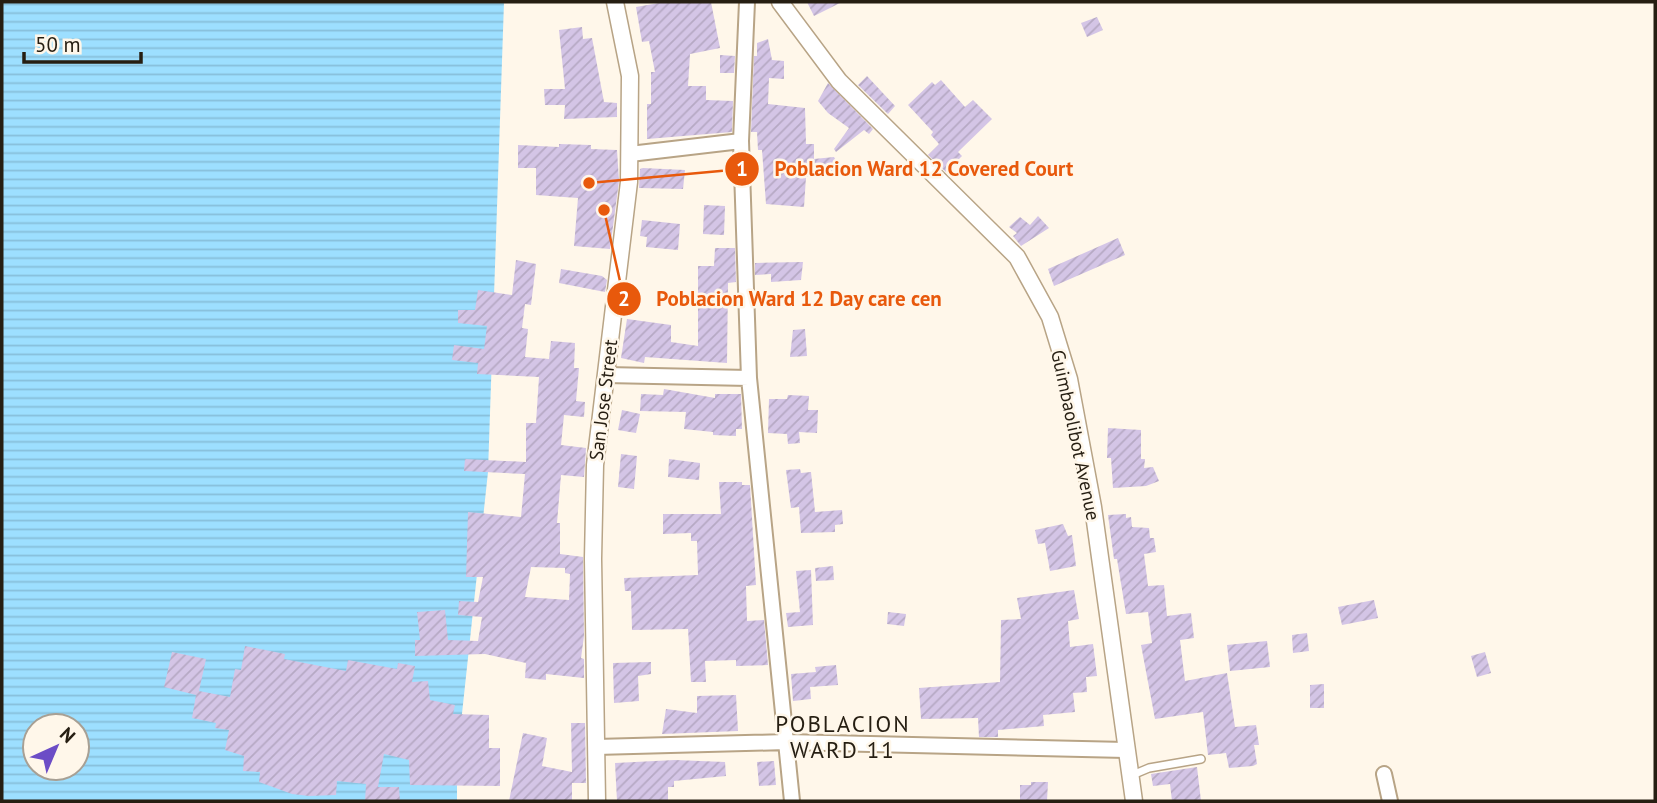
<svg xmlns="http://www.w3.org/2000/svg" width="1657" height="803" viewBox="0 0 1657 803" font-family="'PT Sans',sans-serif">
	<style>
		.water { fill: url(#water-rules); fill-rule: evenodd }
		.building { fill: url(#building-hatch); fill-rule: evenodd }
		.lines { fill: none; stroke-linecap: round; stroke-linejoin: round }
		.service-casing { stroke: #b8a486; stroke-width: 10 }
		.minor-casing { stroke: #b8a486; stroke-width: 18 }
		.tertiary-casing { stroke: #b8a486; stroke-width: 19 }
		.service { stroke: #fff; stroke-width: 7 }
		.minor { stroke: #fff; stroke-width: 14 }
		.tertiary { stroke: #fff; stroke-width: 16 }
		.labels { text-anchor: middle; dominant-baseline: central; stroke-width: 5; stroke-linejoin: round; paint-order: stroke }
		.street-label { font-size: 19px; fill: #261e12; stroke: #fff7ea }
		.quarter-label { font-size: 23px; letter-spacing: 2px; fill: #261e12; stroke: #fff7ea }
		.leader { fill: none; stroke: #e8590c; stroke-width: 2.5 }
		.callout-dot { fill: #e8590c; stroke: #fff7ea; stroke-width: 2.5 }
		.mark-label { font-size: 21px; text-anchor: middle; font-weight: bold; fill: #fff }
		.callout-label { font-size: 21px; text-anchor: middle; font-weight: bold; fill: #e8590c; stroke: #fff7ea; stroke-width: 5; stroke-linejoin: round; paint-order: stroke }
	</style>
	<defs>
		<pattern id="water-rules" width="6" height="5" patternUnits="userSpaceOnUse" patternTransform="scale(1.75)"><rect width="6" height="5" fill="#9ddfff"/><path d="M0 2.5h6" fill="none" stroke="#87bfda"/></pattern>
		<pattern id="building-hatch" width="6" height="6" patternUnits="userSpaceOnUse" patternTransform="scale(1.75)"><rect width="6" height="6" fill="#d4c5e6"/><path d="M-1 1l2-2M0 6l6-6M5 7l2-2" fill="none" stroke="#b6a9c4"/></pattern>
	</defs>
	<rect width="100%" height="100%" fill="#fff7ea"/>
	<path class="water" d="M2,2H504L488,472L457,760V801H2ZM35,726H77V768H35Z"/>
	<path class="building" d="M665,2H711L720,48L690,54L688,86H706V100L733,101L732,132L647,139V104H651V72H655L649,41L642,42L636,7Z
		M807,2H842L814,16Z
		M1097,17L1103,30L1087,37L1081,23Z
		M582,27L583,39L592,38L604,102L617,103V117L564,119L565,105H545L544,89H565L559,30Z
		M768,39L772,60L784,61V79L769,78L768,104L805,108L806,144H814V159L834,157L845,176L806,177L804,207L766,204L762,150H758L757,132H751L754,56H757V43Z
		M720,55L735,56L734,73H720Z
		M867,76L895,106L888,114L858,85Z
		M941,80L965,107L973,100L992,119L958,152L962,156L946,172L928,155L939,144L931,135L933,132L908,105L932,82L935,85Z
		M828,83L873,129L869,134L864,130L836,152L834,149L849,128L828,113L818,101Z
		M559,144L591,145V149L617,150L619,181L610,249L574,246L578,198L536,195V168H518V145L559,147Z
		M643,168L685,170L683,189L639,188L640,169Z
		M704,205L725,206L724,235L703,234Z
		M1038,216L1049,228L1021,246L1013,236L1017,233L1009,227L1020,217L1030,225Z
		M642,220L680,224L678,250L646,247L647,237L640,236Z
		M1118,238L1125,255L1054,286L1048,269Z
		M715,248H735L736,282L728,283L727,363L645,357L644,363L621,358L627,319L671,325V342L698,346V266H714Z
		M516,260L536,264L531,305L525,304L522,328L528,329L525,357L549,359L551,341L575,343L574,368H579L576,401L585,402L584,417L564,415L561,445L586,448L584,477L561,475L557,523H560V554L583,557L584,636L581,658L584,659V678L546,674V680L525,678L526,663L485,654L415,656V640H420L417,612L445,610L448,640L478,641L482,617L458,615L459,601L478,602L483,577H466L468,512L521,517L525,474L464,471L465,459L526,462V423H536L539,377L477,374L478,363L452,360L454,345L484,349L487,326L458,323V310H475L478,290L512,295ZM531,567L565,568V573L570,574L569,600L525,597Z
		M803,262L801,280L771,282V274L755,275V263Z
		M561,269L602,276L607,280L605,292L559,283Z
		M805,329L807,356L790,357L793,330Z
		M664,389L715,398V394H741L742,429H736V436L713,435V432L684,429L686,412L640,411L641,394L663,395Z
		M788,395L809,396L808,410H818L817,433L799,432L800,443L788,444L787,434L768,433L769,399H787Z
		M622,410L640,414L636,433L618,430Z
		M1108,428L1141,430V459H1145L1144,468L1153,467L1159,481L1146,486L1113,488L1111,458H1107Z
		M621,454L637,456L634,489L618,487Z
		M669,459L700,463L699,480L668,477Z
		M800,469L801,473L811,472L815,512L842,510L843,524L835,525V532L801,533L799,507L791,508L786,470Z
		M719,482H742V485H750L756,585L746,586L747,621L764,620L768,665L736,666V660L705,661L706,682H691L688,629L632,630L631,591H625L624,578L698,575L697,541H691V533L663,534V514H721Z
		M1126,514V518L1131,517L1132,527L1149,528L1150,538H1154L1156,552L1144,554L1148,586L1164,585L1167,616L1191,613L1194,638L1180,640L1185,681L1227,673L1235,727L1256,725L1259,745H1254L1257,764L1253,766L1229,768L1226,753L1208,755L1203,712L1155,719L1141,645L1152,643L1148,612L1126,614L1117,559H1114L1108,515Z
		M1063,524L1068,536L1072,535L1076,566L1050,571L1045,543L1038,544L1035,530Z
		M833,566L834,580L816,581L815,568Z
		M811,570L813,625L788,627L786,613L800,612L796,571Z
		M1074,590L1079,619L1068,621L1070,647L1093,644L1097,676L1086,677L1087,692L1073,693L1075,712L1043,715L1044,726L998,730V737H979L978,718L921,719L919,688L1000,682L1001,620L1021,619L1017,598Z
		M1374,600L1378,618L1342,625L1338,607Z
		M888,612L906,614L904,626L887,624Z
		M1307,633L1309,651L1293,653L1292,635Z
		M1267,641L1270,667L1230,671L1227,645Z
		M245,646L285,654L284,659L346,671L348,660L397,669L398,663L415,666L412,682L428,681L430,700L455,705L453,714L489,715V748H500V786L410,785L409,760L384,754L378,787H399L400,801H365L366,784L337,781L336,795L309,796L292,794L259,782L260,772L243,771L244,756L225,750L229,730L215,728L216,723L192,718L196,695L164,687L172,652L206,659L199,691L230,697L235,669L241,670Z
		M1485,652L1491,673L1477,677L1471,656Z
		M651,662V674L638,676L639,701L614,703L613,663Z
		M836,665L838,685L810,687L811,699L793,701L791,674L816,672L815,667Z
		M1324,684V708H1310V685Z
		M736,695L738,731L662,734L666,709L697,713V696Z
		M571,723H585L586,783H572V801H509L523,733L547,738L542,766L572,772Z
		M675,760L725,762L726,776L674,781V787H668V801H617L615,763Z
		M774,761L776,785L759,786L757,762Z
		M1197,767L1201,801H1172L1170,784L1153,786L1151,774Z
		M1031,782H1048L1047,801H1020V785H1031Z"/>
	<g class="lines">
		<g class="service-casing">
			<path id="service" d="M1130,776L1149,768L1201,759"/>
		</g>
		<g class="minor-casing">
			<path id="minor" d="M747,2L741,141L749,378L786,742L1126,750
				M630,154L741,141
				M606,375L749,378
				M596,747L786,742L792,801
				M1384,774L1390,801"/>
		</g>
		<g class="tertiary-casing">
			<path id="tertiary" d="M780,2L839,81L1017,257L1050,317L1069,379L1093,507L1134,801
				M597,801L593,559L595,465L629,182L630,76L615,2"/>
		</g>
		<use href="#service" class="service"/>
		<use href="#minor" class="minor"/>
		<use href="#tertiary" class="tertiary"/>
	</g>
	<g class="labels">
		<g class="street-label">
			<text transform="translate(603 400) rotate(-83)">San Jose Street</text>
			<text transform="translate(1076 435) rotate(78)">Guimbaolibot Avenue</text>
		</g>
		<g class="quarter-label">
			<text x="843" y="723">POBLACION<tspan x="843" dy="26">WARD 11</tspan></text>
		</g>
	</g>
	<path class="leader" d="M589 183L742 169M604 210L624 299"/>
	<g class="callout-dot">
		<circle cx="589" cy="183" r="7"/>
		<circle cx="604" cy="210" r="7"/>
		<circle cx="742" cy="169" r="18"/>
		<circle cx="624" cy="299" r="18"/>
	</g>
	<g class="mark-label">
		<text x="742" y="176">1</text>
		<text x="624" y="306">2</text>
	</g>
	<g class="callout-label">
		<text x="924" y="176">Poblacion Ward 12 Covered Court</text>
		<text x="799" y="306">Poblacion Ward 12 Day care cen</text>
	</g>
	<rect width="1657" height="803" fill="none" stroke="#261e12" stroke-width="7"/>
	<g transform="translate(56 747) rotate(44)"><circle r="33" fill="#fff7ea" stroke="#a8a094" stroke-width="2"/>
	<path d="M0-5L12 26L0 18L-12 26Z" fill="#6c4dc6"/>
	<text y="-10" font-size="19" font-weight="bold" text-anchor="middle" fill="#261e12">N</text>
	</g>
	<path d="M24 52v10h117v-10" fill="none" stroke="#261e12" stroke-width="3.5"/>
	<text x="35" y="52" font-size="21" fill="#261e12" stroke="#fff7ea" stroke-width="5" paint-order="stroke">50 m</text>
</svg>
